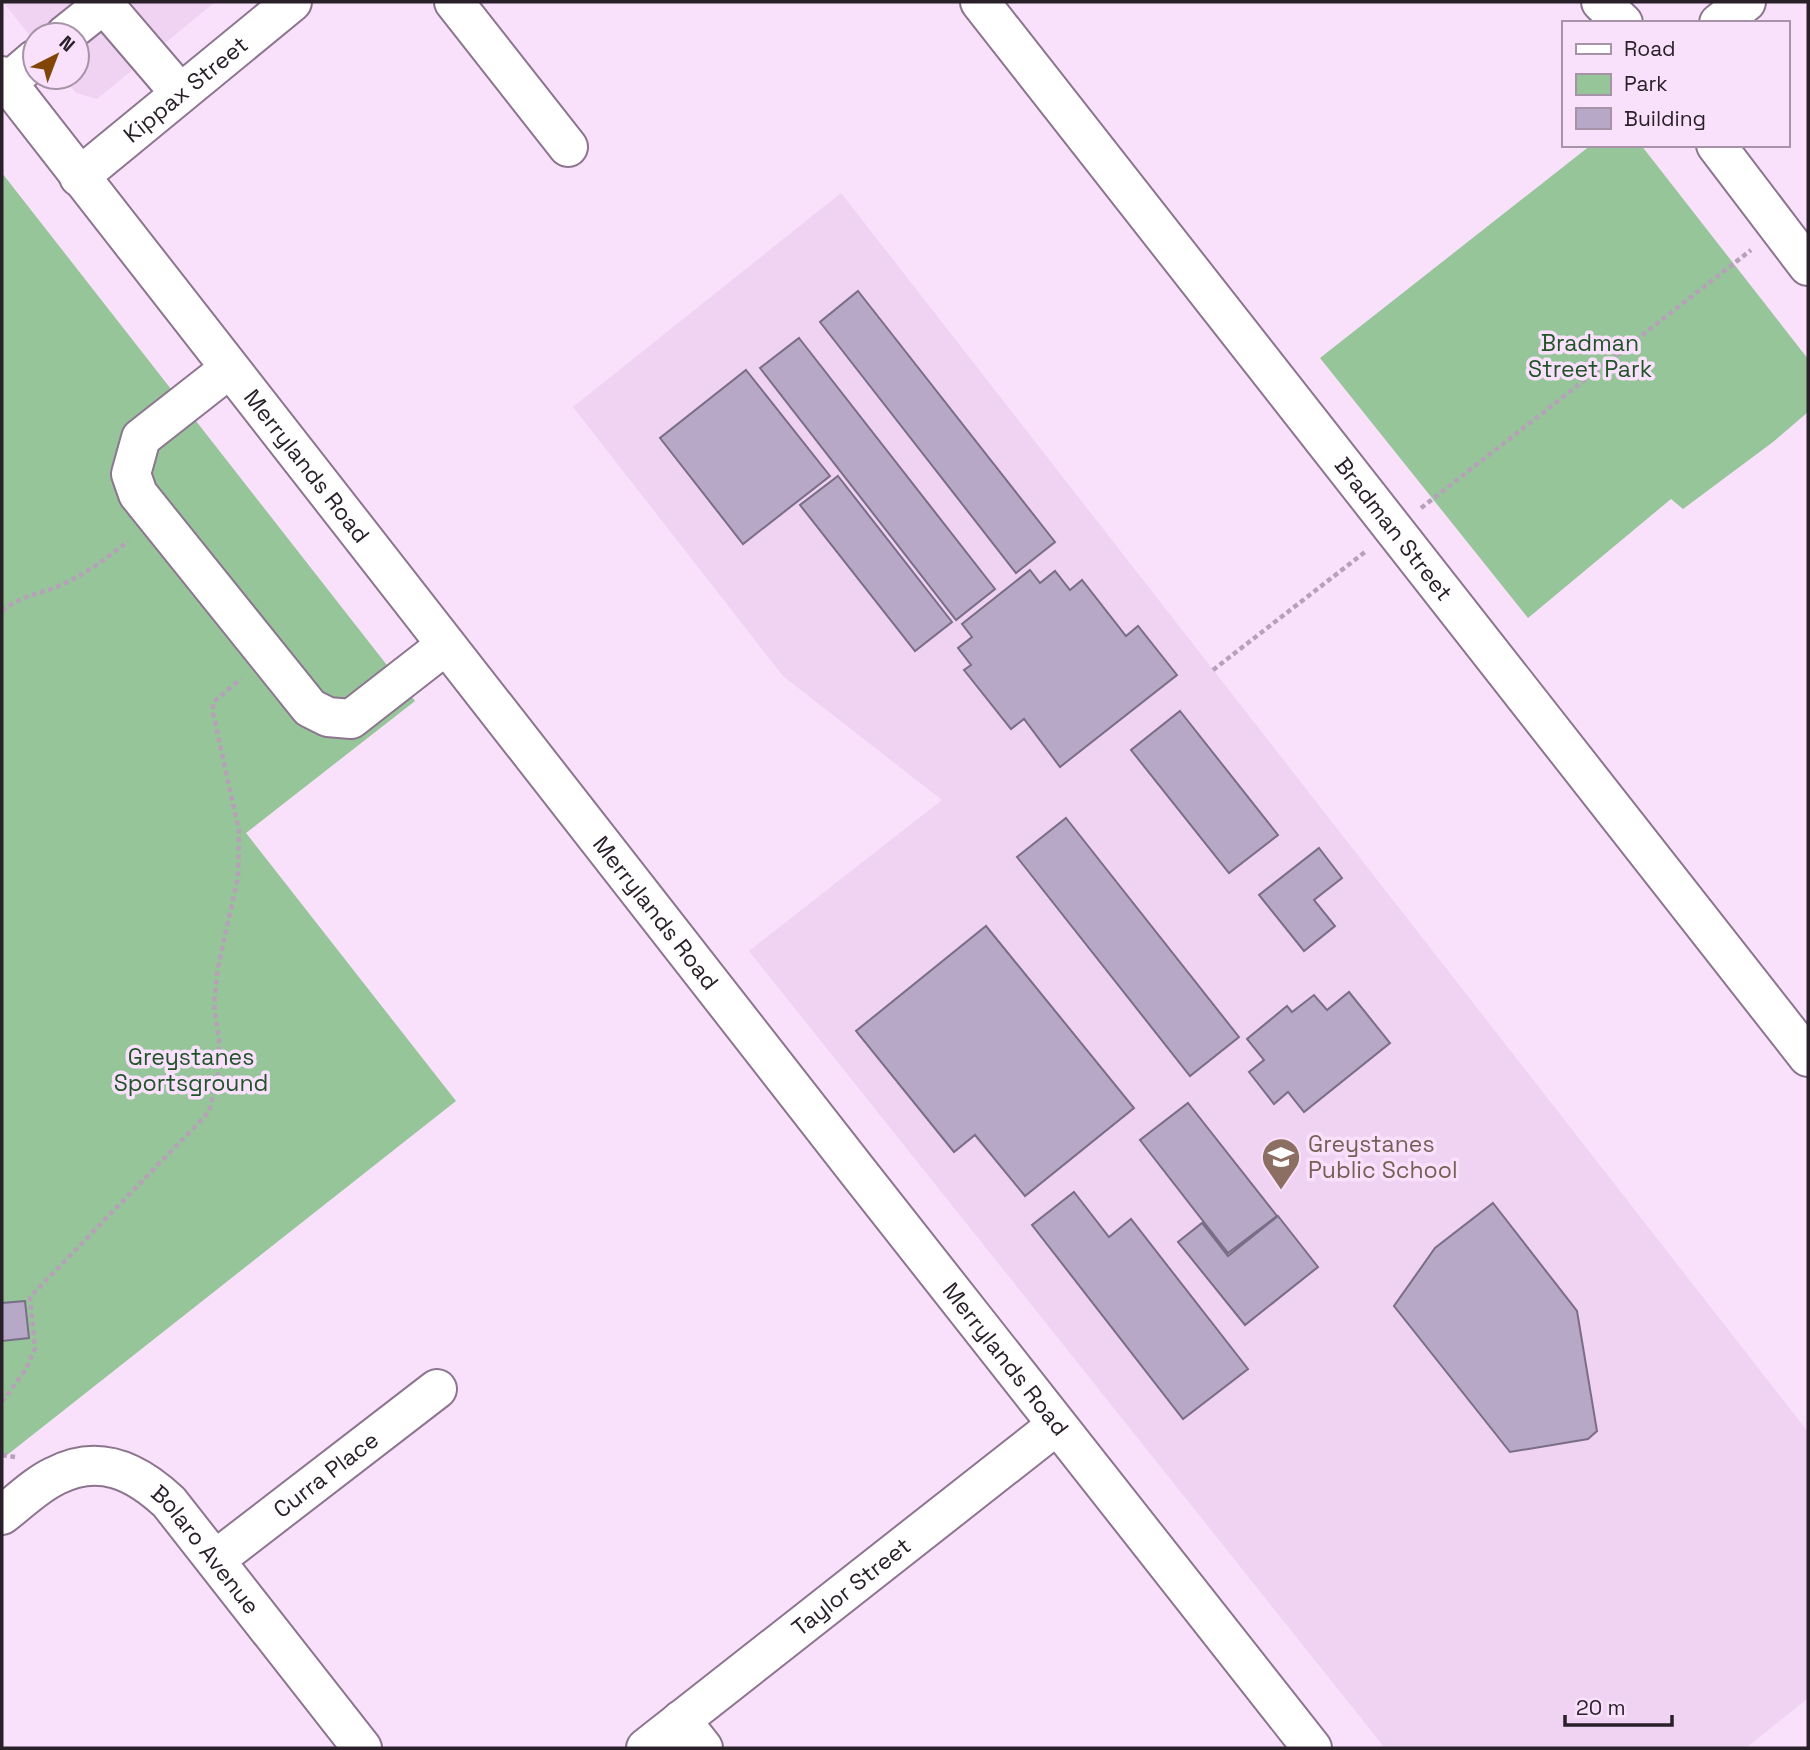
<svg xmlns="http://www.w3.org/2000/svg" width="1810" height="1750" viewBox="0 0 1810 1750" font-family="'Space Grotesk',sans-serif">
	<style>
		.built { fill: #f0d2f2 }
		.green { fill: #95c599 }
		.building { fill: #b6a8c6; stroke: #7a6d88; stroke-width: 2 }
		.lines { fill: none; stroke-linecap: round; stroke-linejoin: round }
		.minor-casing { stroke: #8c758e; stroke-width: 42 }
		.major-casing { stroke: #8c758e; stroke-width: 42 }
		.path { stroke: #b6a2b8; stroke-width: 4.5; stroke-dasharray: 5 3.5; stroke-linecap: butt }
		.minor { stroke: #fff; stroke-width: 38 }
		.major { stroke: #fff; stroke-width: 38 }
		.labels { text-anchor: middle; dominant-baseline: central; stroke-width: 7; stroke-linejoin: round; paint-order: stroke }
		.street-label { font-size: 23px; fill: #29202a; stroke: #f9e0fb }
		.park-label { font-size: 23px; fill: #205428; stroke: #f9e0fb }
		.education-label { font-size: 23px; fill: #785e54; stroke: #f9e0fb; text-anchor: start }
	</style>
	<rect width="100%" height="100%" fill="#f9e0fb"/>
	<path class="built" d="M3,2H215L97,99L76,93L63,77H77V35H35V42Z
		M841,193L1808,1432V1698L1746,1748H1385L749,951L942,800L783,676L573,407Z"/>
	<path class="green" d="M1591,145H1641L1808,359V412L1773,442L1683,509L1671,499L1528,618L1320,358Z
		M2,173L415,701L246,833L456,1101L2,1459Z"/>
	<path class="building" d="M858,291L1055,542L1016,573L820,322Z
		M799,338L995,589L956,620L760,368Z
		M746,370L830,476L743,544L660,438Z
		M838,476L952,622L915,651L800,505Z
		M1030,570L1040,583L1055,571L1070,590L1082,580L1126,636L1138,626L1177,675L1060,767L1024,719L1011,729L964,670L971,665L958,648L972,637L962,624Z
		M1180,711L1278,835L1229,873L1131,750Z
		M1066,818L1239,1037L1190,1076L1017,857Z
		M1319,848L1342,878L1314,900L1335,926L1304,951L1259,895Z
		M986,926L1134,1108L1025,1196L975,1135L954,1152L856,1031Z
		M1349,992L1390,1043L1304,1112L1288,1092L1274,1104L1249,1072L1264,1060L1247,1039L1287,1006L1292,1012L1314,995L1327,1010Z
		M1188,1103L1277,1216L1228,1253L1140,1140Z
		M1074,1192L1109,1237L1131,1219L1248,1369L1183,1419L1032,1225Z
		M1493,1203L1577,1311L1597,1431L1588,1439L1510,1452L1394,1306L1435,1248Z
		M1278,1216L1318,1267L1245,1325L1178,1242L1202,1223L1228,1256Z
		M25,1301L29,1338L2,1341V1303Z"/>
	<g class="lines">
		<g class="minor-casing">
			<g id="minor">
				<path d="M102,2L180,93"/>
				<path d="M454,2L568,147"/>
				<path id="s1" d="M980,2L1808,1057"/>
				<path d="M1601,2L1623,23"/>
				<path d="M1719,23L1746,2"/>
				<path d="M65,35L104,4"/>
				<path d="M7,83L35,59"/>
				<path d="M1716,145L1808,266"/>
				<path id="s2" d="M79,177L292,2"/>
				<path d="M229,369L141,438L131,474L138,494L310,708L328,717L351,719L446,645"/>
				<path id="s3" d="M2,1515C19,1502 36,1485 55,1476C99,1453 136,1471 169,1502L362,1748"/>
				<path id="s4" d="M215,1560L437,1389"/>
				<path d="M681,1720L703,1748"/>
				<path id="s5" d="M646,1748L1057,1425"/>
			</g>
		</g>
		<g class="major-casing">
			<g id="major">
				<path id="s6" d="M2,76L859,1173L1312,1748"/>
			</g>
		</g>
		<path class="path" d="M1421,508L1751,250
			M2,611C22,594 41,595 63,584C87,573 107,558 128,541
			M1213,670L1365,552
			M2,1402L26,1369L35,1348L30,1297L209,1112L218,1075L219,1039L214,1004L218,967L238,877L239,831L213,713V702L241,679
			M2,1455L15,1457"/>
		<use href="#minor" class="minor"/>
		<use href="#major" class="major"/>
	</g>
	<defs>
		<g id="school-pin" transform="scale(2.0125)"><path d="M0 17L-7.5 6A9.5 9.5 0 1 1 7.5 6Z" fill="#8d6e63" stroke="#f9e0fb"/><path d="M0-5L7-2L0 1L-7-2ZM-4 1L0 2.5L4 1V4Q0 6-4 4Z" fill="#fff"/></g>
	</defs>
	<g fill-rule="evenodd">
		<use href="#school-pin" x="1281" y="1157"/>
	</g>
	<g class="labels">
		<g class="street-label">
			<text stroke="none"><textPath href="#s2" startOffset="138">Kippax Street</textPath></text>
			<text stroke="none"><textPath href="#s6" startOffset="495">Merrylands Road</textPath></text>
			<text stroke="none"><textPath href="#s1" startOffset="670">Bradman Street</textPath></text>
			<text stroke="none"><textPath href="#s6" startOffset="1062">Merrylands Road</textPath></text>
			<text stroke="none"><textPath href="#s6" startOffset="1629">Merrylands Road</textPath></text>
			<text stroke="none"><textPath href="#s4" startOffset="140">Curra Place</textPath></text>
			<text stroke="none"><textPath href="#s3" startOffset="252">Bolaro Avenue</textPath></text>
			<text stroke="none"><textPath href="#s5" startOffset="261">Taylor Street</textPath></text>
		</g>
		<g class="park-label">
			<text x="1590" y="343">Bradman<tspan x="1590" dy="26">Street Park</tspan></text>
			<text x="191" y="1057">Greystanes<tspan x="191" dy="26">Sportsground</tspan></text>
		</g>
		<g class="education-label">
			<text x="1308" y="1144">Greystanes<tspan x="1308" dy="26">Public School</tspan></text>
		</g>
	</g>
	<rect width="1810" height="1750" fill="none" stroke="#29202a" stroke-width="7"/>
	<rect x="1562" y="21" width="228" height="126" fill="#f9e0fb" stroke="#a693a7" stroke-width="2"/>
	<rect x="1576" y="44" width="35" height="10" fill="#ffffff" stroke="#a693a7" stroke-width="2"/>
	<text x="1624" y="56" font-size="21" fill="#29202a">Road</text>
	<rect x="1576" y="74" width="35" height="21" fill="#95c599" stroke="#a693a7" stroke-width="2"/>
	<text x="1624" y="91" font-size="21" fill="#29202a">Park</text>
	<rect x="1576" y="108" width="35" height="21" fill="#b6a8c6" stroke="#a693a7" stroke-width="2"/>
	<text x="1624" y="126" font-size="21" fill="#29202a">Building</text>
	<g transform="translate(56 56) rotate(42)"><circle r="33" fill="#f9e0fb" stroke="#a693a7" stroke-width="2"/>
	<path d="M0-5L12 26L0 18L-12 26Z" fill="#834408"/>
	<text y="-10" font-size="19" font-weight="bold" text-anchor="middle" fill="#29202a">N</text>
	</g>
	<path d="M1565 1715v10h107v-10" fill="none" stroke="#29202a" stroke-width="3.5"/>
	<text x="1576" y="1715" font-size="21" fill="#29202a" stroke="#f9e0fb" stroke-width="5" paint-order="stroke">20 m</text>
</svg>
